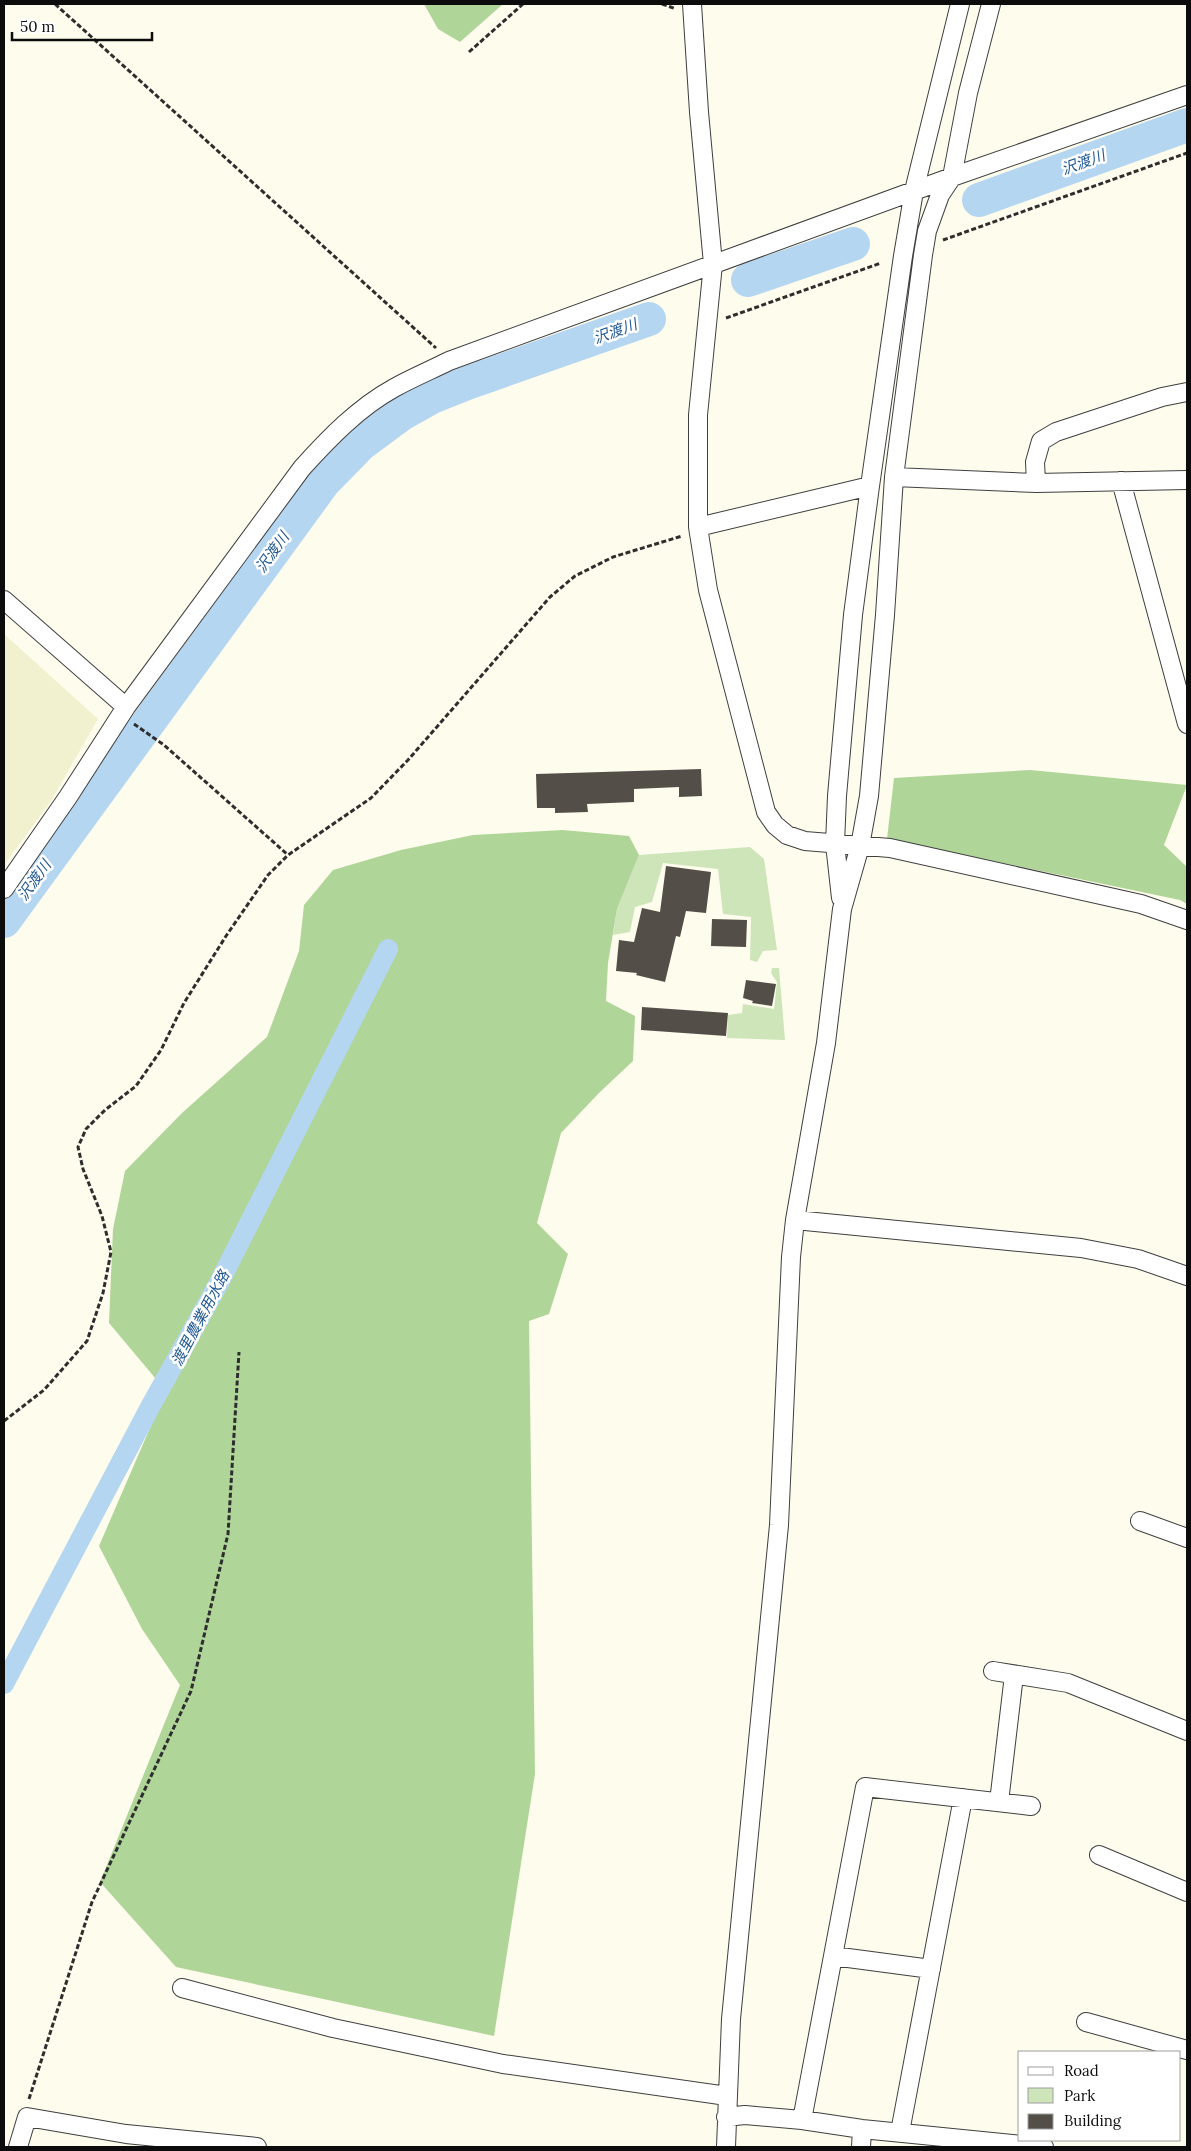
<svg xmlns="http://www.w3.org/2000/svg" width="1191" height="2151" viewBox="0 0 1191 2151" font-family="Lora,'Noto Sans JP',serif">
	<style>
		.farmland { fill: #f2f1cf }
		.green { fill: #cde5b9 }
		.forest { fill: #b0d599 }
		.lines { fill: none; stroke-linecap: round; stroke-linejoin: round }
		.canal { stroke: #b5d6f1; stroke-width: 20 }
		.river { stroke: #b5d6f1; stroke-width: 34 }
		.building { fill: #544e49 }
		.minor-casing { stroke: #3f3f3f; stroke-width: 20 }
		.path { stroke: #2e2e2e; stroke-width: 3; stroke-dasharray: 5 2.5; stroke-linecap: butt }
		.minor { stroke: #fff; stroke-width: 18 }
		.labels { text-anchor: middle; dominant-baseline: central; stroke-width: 5; stroke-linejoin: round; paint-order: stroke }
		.water-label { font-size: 15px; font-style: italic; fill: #1f5894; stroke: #fff }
	</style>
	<rect width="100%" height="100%" fill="#fefcec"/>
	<path class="farmland" d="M4,634L98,719L51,801L4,865Z"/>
	<path class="green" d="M750,847L764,859L777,950L763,951L757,962L750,960L751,917L723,914L718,869L663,863L652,902L635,907L630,932L613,935L617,909L639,855Z
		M772,968H779L785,1040L727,1038L728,1015L742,1013L743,1004L774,1009L777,982L771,973Z"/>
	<path class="forest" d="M424,4H503L460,42L438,29Z
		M1030,770L1187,785L1164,845L1187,867V904L1180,900L887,839L894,778Z
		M563,830L629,836L639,855L617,909L608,963L606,1001L635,1016L633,1061L599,1093L561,1133L537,1223L568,1254L549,1314L529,1321L535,1774L494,2036L176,1967L100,1882L180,1685L142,1629L99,1546L166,1391L109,1323L113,1229L125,1171L182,1113L267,1037L299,951L304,905L333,870L401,850L473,835Z"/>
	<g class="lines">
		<path class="canal" d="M4,1684L149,1409L220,1281L388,949"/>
		<path class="river" d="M979,200L1187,125
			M748,280L853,244
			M4,921L323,483L361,444L400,415L432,397L467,383L649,319"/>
	</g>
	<path class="building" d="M701,769L702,796L679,797V787L634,789V802L587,804L588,812L555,813V808H537L536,774Z
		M666,866L711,872L706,913L686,911L680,937L676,936L665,982L636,975L637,973L616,971L619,940L634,942L642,908L660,912Z
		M712,919L747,920L746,947L711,946Z
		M746,980L776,984L772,1006L752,1003L753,1001L743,998Z
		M642,1007L728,1013L726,1036L641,1030Z"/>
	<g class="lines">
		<g class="minor-casing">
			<path id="minor" d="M692,4L699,112L713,264L698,415V527L708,590L766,812L775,825L787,835L805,841L890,848L1141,904L1187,920
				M894,477L1036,483L1187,480
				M1121,481L1187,724
				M1036,483L1035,462L1041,441L1056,432L1162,397L1187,392
				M698,527L870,486
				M4,600L126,707
				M4,889L68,797L126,707L302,468C329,438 358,408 394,388C412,378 431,370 449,361L952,177L1187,95
				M841,898L835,844L837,796L853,615L870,486L903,256L914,191L960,4
				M795,1220L1081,1248L1138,1259L1187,1276
				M1140,1521L1187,1538
				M993,1671L1068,1683L1187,1731
				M999,1802L1014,1675
				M1099,1855L1187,1892
				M833,1956L931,1969
				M182,1988L333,2028L503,2064L727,2096
				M1086,2022L1187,2050
				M726,2117L745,2115L802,2120L862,2129L1044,2147
				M802,2120L865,1787L1031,1806
				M900,2132L963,1798
				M18,2147L27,2117L126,2134L257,2147
				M726,2147L731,2019L779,1525L791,1257L795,1220L826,1043L842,909L860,846L869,796L885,615L894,477L923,255L927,231L940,195L952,177L968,93L991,4
				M861,2147L862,2129"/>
		</g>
		<path class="path" d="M55,4L436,348
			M662,4L676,9
			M469,52L523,4
			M943,240L1187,153
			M726,318L881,263
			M134,724L164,745L288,855
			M4,1421L44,1390L87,1341L103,1293L111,1252L102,1216L83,1169L78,1147L86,1129L105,1110L136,1086L161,1050L184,1003L226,936L268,875L288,855L371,798L408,760L550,597L575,576L613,557L682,536
			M29,2099L92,1902L191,1691L228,1534L239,1352"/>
		<use href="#minor" class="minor"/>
	</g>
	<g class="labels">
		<g class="water-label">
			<text transform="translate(1083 162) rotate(-20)">沢渡川</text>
			<text transform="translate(615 331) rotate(-20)">沢渡川</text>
			<text transform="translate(272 552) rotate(-54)">沢渡川</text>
			<text transform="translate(34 880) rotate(-54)">沢渡川</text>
			<text transform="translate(200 1318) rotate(-62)">渡里農業用水路</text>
		</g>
	</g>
	<rect width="1191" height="2151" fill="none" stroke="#0c0c0c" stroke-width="10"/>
	<rect x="1018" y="2051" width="162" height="90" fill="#ffffff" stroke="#9e9e9e"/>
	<rect x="1028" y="2067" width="25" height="8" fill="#ffffff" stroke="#9e9e9e"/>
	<text x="1064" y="2076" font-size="15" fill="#0c0c0c">Road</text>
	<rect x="1028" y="2088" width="25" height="15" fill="#cde5b9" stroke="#9e9e9e"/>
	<text x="1064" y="2101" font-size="15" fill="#0c0c0c">Park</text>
	<rect x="1028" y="2114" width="25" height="15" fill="#544e49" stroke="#9e9e9e"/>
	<text x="1064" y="2126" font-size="15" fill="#0c0c0c">Building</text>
	<path d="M12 32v8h140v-8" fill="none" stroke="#0c0c0c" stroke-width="2.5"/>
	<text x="20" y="32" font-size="15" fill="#0c0c0c" stroke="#ffffff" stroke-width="4" paint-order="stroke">50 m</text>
</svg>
